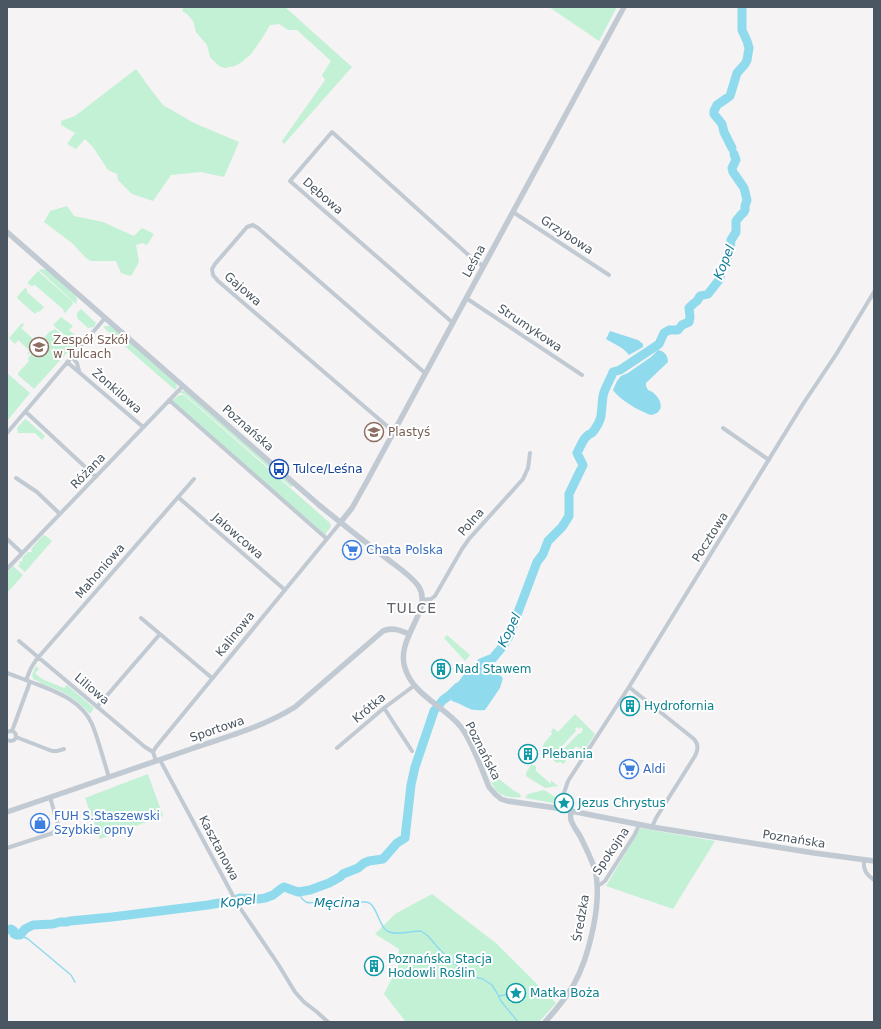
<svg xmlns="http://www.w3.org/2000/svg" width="881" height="1029" viewBox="0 0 881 1029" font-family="'DejaVu Sans',sans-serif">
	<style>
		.green { fill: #c3f1d5 }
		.water { fill: #90daee }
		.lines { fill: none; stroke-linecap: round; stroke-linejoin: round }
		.stream { stroke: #90daee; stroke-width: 1.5 }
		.river { stroke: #90daee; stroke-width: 9 }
		.minor { stroke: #c1cad2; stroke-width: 4 }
		.tertiary { stroke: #c1cad2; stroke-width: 5.5 }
		.labels { text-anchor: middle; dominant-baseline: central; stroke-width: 4; stroke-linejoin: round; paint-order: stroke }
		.street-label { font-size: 12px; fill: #4a5661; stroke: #fff }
		.education-label { font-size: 12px; fill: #785e54; stroke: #fff; text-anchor: start }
		.transit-label { font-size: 12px; fill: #164399; stroke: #fff; text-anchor: start }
		.shop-label { font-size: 12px; fill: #366cbe; stroke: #fff; text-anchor: start }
		.culture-label { font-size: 12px; fill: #0d838f; stroke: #fff; text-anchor: start }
		.water-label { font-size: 13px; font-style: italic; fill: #0c7c9b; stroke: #fff }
		.quarter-label { font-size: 14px; letter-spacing: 1px; fill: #5f6368; stroke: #fff }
	</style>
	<rect width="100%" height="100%" fill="#f5f3f3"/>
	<path class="green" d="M184,7H285L352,67L284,144L282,141L325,80L322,75L331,61L297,30H288L279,24L270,25L261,40L251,54L242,62L235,66L225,68L219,66L210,57L207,45L196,32L193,21L187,14L182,11Z
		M549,7H617L599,41Z
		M136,69L152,91L163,105L194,123L239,142L224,177L201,172L171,175L153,201L132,194L118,180L117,174L108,170L93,147L85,139L76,149L67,144L75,133L61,125V121L75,116Z
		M67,206L74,216L103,222L134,236L142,228L154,234L147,245L142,243L136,245L139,262L131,276L121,273L116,261H91L86,258L72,243L44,222L50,211Z
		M41,269L47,270L73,293L77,298L76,304L39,270Z
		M38,271L73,302L72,305L65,313L63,312L64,310L35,285L32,286L28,284V282Z
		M25,288L27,289V292L44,307L39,312L38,311L35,314L18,299L17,297Z
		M81,309L96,323L94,327L88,328L77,318V313Z
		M61,317L73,326L69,330L78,338L75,342L74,343L54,326V324Z
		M22,323L24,325L21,328L39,344L49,332L55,329L73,344V346L34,389L18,375V373L29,361L28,358L35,350L34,349L28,355L27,354L30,351L18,340L15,344L9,338Z
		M106,326H111L176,383L177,387L175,390L103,327Z
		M7,373L30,393L7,421Z
		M182,391H185L294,485L291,487L184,394L179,393Z
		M179,395H184L330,523L331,527L326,533V536L172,401Z
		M25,419L27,420L45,436L42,440L35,433H18L17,428Z
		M43,535L46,536L52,541L25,572L18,566L20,563L19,562V561L21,562L23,560L22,558L28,552H31L32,551L31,549Z
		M13,566L23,575L7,593V573Z
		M447,635L470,655L465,661L444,638Z
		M36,666L39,669L35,673L42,679L64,688L67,685L94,708L90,714C74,696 62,691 40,683V682L33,679L32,675Z
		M575,714L595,734L584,751L576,746L572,751L568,754L567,758L564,764L560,762L557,763L553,760L579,733L580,734L582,732L581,731L583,730L581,727L579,729L577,727L575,729L576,731L551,758L540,751L545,742L552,734L551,732L553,728L558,732Z
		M487,763L495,770L499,779L513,790L520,794L521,797C495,800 490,785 487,763Z
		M531,765L536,766V771L551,784V780L558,786L545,788L526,776V773Z
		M148,774L163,816L100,839L85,798Z
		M544,790L557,798L553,803L525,798L528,794Z
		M640,828L715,841L673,909L606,886Z
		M432,894L497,944L556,1003L539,1022H406L384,994L398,966L399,949L375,934L395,914Z"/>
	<path class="water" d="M610,331L638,340L643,344V347L629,355C622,346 615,345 606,339Z
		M658,350C664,351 668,355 668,362L646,383V386L648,390C660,394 668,412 651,415C639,411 620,400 613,390L617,381L621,376L628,373L651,357Z
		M478,662C488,665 495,670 503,678L500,688L485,710C468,712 466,705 452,701L450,695V693L468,669Z"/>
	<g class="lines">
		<path class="stream" d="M298,892C300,896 302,900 306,902C313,905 317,900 324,900C332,900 340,903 348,904C351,904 354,902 357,902C359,902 363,902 366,902C377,903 378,925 387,931C396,936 411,931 421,931L428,936L441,951L467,975L483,979L492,985L497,993L501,1001L518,1022
			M20,935L28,939L71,975L75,982
			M499,996L513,993"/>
		<path class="river" d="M732,148L724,132L722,124L714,114V111L717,105L730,96L737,73L745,64L747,60L749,48L747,41L742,30V7
			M473,672L481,663L493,658L503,646L509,636L537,562L543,554L548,541L562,527L569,516V494L583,465L577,453C581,446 584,435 592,433C596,428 600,421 601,416C602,409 602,403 603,396C605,387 610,381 613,372L620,370L659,344L664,333L669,330H678L682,325L689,322L690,317L689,308L693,304L697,301L700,296L708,294L719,280L730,250L731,240L736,232V221L740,216L744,212L745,210V206L747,200L744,188L733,172L732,168L736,160L734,154
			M7,930L11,929L14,931V934L17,935H20L25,929L33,925L53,924L60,922H67L70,921L112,917L208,905L231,901L240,898L259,899L265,898L273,895L282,888L284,887L298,892L310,890L329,883L340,877L343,874L358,868L364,863L369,861L383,859L397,843L405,838L411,785L415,767L434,711L443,700L450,695L458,687"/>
		<path class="minor" d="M513,212L609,275
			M466,298L582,375
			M453,323L290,181L332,132L474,260L483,266
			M72,357L77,363L79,371
			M67,362L143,427
			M169,400L327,539
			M26,412L96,477
			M723,428L769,460
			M394,432L218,281L213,275L212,269L215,264L247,227L253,225L258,228L425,373
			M7,433L105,318
			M16,478L37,492L60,514
			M178,497L285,590
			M7,539L22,553
			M7,569L183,386
			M422,600L431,599L435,596L462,549L469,539L523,479L528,468L530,453
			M141,618L212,678
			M19,641L145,747L153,752
			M7,673C18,677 28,681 39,685C60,693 82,702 92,724C99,741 103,759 109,777
			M26,680L31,668L36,660L194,479
			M629,687L694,739C699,745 698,750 695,756L656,818L652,827
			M97,707L160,634
			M384,708L412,751
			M12,731L30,682
			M7,732C19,727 19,745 7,740
			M16,737L52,751H57L64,749
			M337,748L384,708L415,685
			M160,760L238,905L278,964L295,992L304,1002L317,1012L328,1022
			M156,761L153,752L156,747L340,523
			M556,808L564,793
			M571,811L564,793L568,781L629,687L803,404L837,353L874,292
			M7,848L53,833L57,829L58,825L50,797
			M864,860C863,870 866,874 874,880
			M597,885L601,884L605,881L635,834L639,825"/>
		<path class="tertiary" d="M7,232C111,323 215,414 319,505C341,523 364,541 386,558C396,566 412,576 419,587C433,610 395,639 405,668C413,695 444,706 461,727C473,743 481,768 489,787L495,794L501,799L507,801L556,808L652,827L814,853L874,861
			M340,523L352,508L366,483L624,7
			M7,812C68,791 130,770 191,749C226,737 263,727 295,707L383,631C392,627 400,630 409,634
			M545,1022C555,1011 565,999 573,986C589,958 604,898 594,867C590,856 585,846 580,836C577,831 573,826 571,820C570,817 571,814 571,811"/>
	</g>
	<defs>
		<g id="school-ring" transform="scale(1)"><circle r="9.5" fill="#fff" stroke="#8d6e63" stroke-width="1.5"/><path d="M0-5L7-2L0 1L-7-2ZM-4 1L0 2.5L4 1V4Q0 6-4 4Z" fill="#8d6e63"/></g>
		<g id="bus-ring" transform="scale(1)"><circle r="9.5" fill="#fff" stroke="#1a4fb4" stroke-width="1.5"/><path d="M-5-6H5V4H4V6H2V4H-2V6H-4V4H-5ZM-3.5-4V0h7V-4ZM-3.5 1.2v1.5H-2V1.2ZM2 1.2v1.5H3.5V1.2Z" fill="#1a4fb4"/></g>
		<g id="supermarket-ring" transform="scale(1)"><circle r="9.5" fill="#fff" stroke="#3f7fe0" stroke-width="1.5"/><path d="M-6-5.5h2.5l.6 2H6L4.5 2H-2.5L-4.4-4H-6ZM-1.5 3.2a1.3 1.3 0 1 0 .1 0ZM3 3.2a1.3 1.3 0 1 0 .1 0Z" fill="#3f7fe0"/></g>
		<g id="building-ring" transform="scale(1)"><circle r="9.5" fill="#fff" stroke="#0f9aa8" stroke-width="1.5"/><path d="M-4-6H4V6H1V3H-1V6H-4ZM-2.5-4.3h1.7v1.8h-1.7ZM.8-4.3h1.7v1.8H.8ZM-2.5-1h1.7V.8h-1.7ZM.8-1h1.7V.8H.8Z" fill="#0f9aa8"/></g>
		<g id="sight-ring" transform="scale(1)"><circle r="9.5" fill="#fff" stroke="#0f9aa8" stroke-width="1.5"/><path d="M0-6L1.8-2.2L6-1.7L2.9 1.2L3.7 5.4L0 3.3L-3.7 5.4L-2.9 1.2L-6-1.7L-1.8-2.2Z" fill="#0f9aa8"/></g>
		<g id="shop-ring" transform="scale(1)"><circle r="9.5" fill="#fff" stroke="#3f7fe0" stroke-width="1.5"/><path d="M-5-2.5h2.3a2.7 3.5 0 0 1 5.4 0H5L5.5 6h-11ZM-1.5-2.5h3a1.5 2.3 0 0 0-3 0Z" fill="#3f7fe0"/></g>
	</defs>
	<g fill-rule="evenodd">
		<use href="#school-ring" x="39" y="347"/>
		<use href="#school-ring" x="374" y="432"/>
		<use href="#bus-ring" x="279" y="469"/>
		<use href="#supermarket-ring" x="352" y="550"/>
		<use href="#building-ring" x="441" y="669"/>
		<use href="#building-ring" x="630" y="706"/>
		<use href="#building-ring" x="528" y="754"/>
		<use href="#supermarket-ring" x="629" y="769"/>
		<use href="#sight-ring" x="564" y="803"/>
		<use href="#shop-ring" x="40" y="823"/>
		<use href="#building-ring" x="374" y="966"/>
		<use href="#sight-ring" x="516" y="993"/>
	</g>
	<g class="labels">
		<g class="street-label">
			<text transform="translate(323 196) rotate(41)">Dębowa</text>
			<text transform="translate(567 235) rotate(33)">Grzybowa</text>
			<text transform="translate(474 261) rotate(-62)">Leśna</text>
			<text transform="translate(243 289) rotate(41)">Gajowa</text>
			<text transform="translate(530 328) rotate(34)">Strumykowa</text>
			<text transform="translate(117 391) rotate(41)">Żonkilowa</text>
			<text transform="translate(248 428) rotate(41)">Poznańska</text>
			<text transform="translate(88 471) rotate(-46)">Różana</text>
			<text transform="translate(471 522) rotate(-49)">Polna</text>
			<text transform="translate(238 536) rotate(41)">Jałowcowa</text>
			<text transform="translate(710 537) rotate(-58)">Pocztowa</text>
			<text transform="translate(100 571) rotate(-49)">Mahoniowa</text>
			<text transform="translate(235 634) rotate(-51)">Kalinowa</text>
			<text transform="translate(92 689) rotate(40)">Liliowa</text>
			<text transform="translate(369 708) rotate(-40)">Krótka</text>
			<text transform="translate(217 729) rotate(-19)">Sportowa</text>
			<text transform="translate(483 751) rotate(63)">Poznańska</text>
			<text transform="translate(794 839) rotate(9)">Poznańska</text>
			<text transform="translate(219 848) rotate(62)">Kasztanowa</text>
			<text transform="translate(611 851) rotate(-56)">Spokojna</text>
			<text transform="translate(581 918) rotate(-80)">Średzka</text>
		</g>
		<g class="education-label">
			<text x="53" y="340">Zespół Szkół<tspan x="53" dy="14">w Tulcach</tspan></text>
			<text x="388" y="432">Plastyś</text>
		</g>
		<g class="transit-label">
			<text x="293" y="469">Tulce/Leśna</text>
		</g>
		<g class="shop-label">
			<text x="366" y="550">Chata Polska</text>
			<text x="643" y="769">Aldi</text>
			<text x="54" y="816">FUH S.Staszewski<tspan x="54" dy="14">Szybkie opny</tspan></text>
		</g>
		<g class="culture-label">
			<text x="455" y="669">Nad Stawem</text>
			<text x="644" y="706">Hydrofornia</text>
			<text x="542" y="754">Plebania</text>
			<text x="578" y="803">Jezus Chrystus</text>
			<text x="388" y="959">Poznańska Stacja<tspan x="388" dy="14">Hodowli Roślin</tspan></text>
			<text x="530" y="993">Matka Boża</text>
		</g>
		<g class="water-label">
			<text transform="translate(724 262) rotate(-68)">Kopel</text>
			<text transform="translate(509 630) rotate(-64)">Kopel</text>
			<text transform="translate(238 901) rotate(-7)">Kopel</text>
			<text x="337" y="902">Męcina</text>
		</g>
		<g class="quarter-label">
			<text x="412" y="608">TULCE</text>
		</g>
	</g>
	<rect width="881" height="1029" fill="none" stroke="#4a5661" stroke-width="16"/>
</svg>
